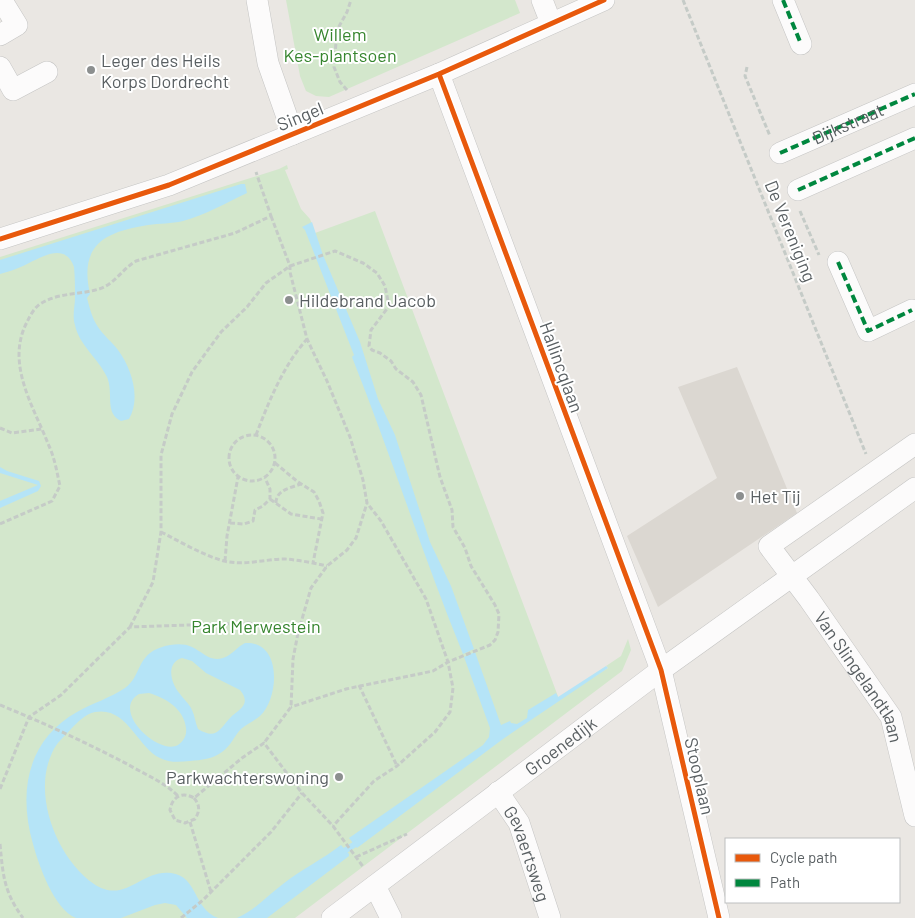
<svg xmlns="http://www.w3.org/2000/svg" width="915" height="918" viewBox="0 0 915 918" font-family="Barlow,sans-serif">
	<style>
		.education { fill: #dbd7d1 }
		.green { fill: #d3e7cc }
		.water { fill: #b5e4f7; fill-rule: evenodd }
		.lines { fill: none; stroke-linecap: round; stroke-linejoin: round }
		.stream { stroke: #b5e4f7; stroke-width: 6 }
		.minor-casing { stroke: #c5c5c4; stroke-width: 22 }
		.path { stroke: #c5cbc7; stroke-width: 3; stroke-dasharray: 5 2.5; stroke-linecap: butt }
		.minor { stroke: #fcfbfb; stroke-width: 21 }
		.quiet { stroke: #00873e; stroke-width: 4; stroke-dasharray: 8 4; stroke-linecap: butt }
		.cycleway-casing { stroke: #fff; stroke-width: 8 }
		.cycleway { stroke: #e8590c; stroke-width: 5 }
		.poi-dot { fill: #8c8f8f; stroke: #fff; stroke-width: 2 }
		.labels { text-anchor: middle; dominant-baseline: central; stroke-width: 4; stroke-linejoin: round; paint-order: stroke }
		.park-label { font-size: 18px; fill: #36852e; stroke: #fff }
		.poi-label { font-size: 18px; fill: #595f62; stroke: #fff; text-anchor: start }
		.street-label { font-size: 18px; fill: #595f62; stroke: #fff }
	</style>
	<rect width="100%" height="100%" fill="#eae7e3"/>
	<path class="education" d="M737,367L797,513L658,607L627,536L717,478L678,387Z"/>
	<path class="green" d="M286,0H515L520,13L329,97L316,96L306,91L300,76Z
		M287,165L288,169L285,170L301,209L310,219L315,233L375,211L559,699L608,668L606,666L621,656L628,639L631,650L622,671L295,918H0V257L279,169Z"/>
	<path class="water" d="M241,184H245L247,193C226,203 205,215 183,221C171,224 160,223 148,225C104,232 79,245 90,294L87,298C90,309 92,318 98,327C104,336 112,342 118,350C132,369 141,398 129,419L121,421C104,413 114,393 107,377C98,358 79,345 75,325C72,316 75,306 75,298C75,288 75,277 74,267C65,241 40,258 23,266C16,269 8,272 0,274V260Z
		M312,222L323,255L360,342L378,399L395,435L430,542L451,586L474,649L463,654C423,556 391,455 352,357L354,355L305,230L302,227Z
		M0,467L7,471L39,481L41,486L38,491L0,508V501L38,485L0,473Z
		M245,643C283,641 279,699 260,716C254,721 247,724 241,729C234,736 231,746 222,752C213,759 201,760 190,761C180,762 169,763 160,758C137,747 127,706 95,712C85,714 78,722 71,729C64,737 56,743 52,753C32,795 57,858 94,884C125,905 141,869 171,873C198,876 193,909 218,918H187L176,905L165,903L155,905L121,918H76C54,909 39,866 33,844C18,792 27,740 77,712C93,703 110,698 125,688C142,676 136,655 162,647C172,644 183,643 192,647C203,652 209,662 223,658C232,655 237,647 245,643ZM182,658L192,661L206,673L240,690C252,705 239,709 230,718C219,730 216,740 198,729C195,722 195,716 192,710C189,703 184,700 180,694C171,684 165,663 182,658ZM149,693C166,698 184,709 186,728C187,735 184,741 178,745C159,756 110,711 139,694Z
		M475,652L501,725L510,721L511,723L517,724L527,718L528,710L556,693L558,697L606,666L608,668L503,739L357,848L349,838L483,745L489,737L490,728L464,657Z
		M341,845L349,854V856L267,918H237C254,911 268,895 283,884C302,869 323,859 341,845Z"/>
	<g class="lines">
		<path class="stream" d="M346,850L360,841"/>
		<g class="minor-casing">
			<g id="minor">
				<path d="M0,0L4,4L17,25L0,35"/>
				<path d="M257,0L268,63L293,134"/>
				<path d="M542,0L551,23"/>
				<path d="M783,0L801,44"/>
				<path d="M0,67L13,90L47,72"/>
				<path d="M439,74L661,670L719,918"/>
				<path d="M780,153L915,94"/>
				<path d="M798,190L915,138"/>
				<path d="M0,239L169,185L439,74L604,0"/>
				<path d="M838,262L868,331L912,310"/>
				<path id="s1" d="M915,444L769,546L809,599L891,717L915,816"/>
				<path id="s2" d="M498,792L519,823L550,918"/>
				<path d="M375,886L391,918"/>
				<path id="s3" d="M332,918L661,670L915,488"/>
			</g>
		</g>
		<path class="path" d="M683,0L866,454
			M747,67L745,76L770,136
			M347,90L340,82L334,67L337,30L347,12L351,0
			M800,211L819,255
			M271,216L290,266V272L307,339L327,381L350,437L363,480L367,503L381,521L426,599L448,662L453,688L450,712L435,732L397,766L374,781L333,826
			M0,428L12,433L42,429
			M229 458a23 23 0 1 1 46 0a23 23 0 1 1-46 0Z
			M256,435C269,401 283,366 307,339
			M275,463L298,482L314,492L319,501L323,513L313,563
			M270,499L291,514L321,519
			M276,503C276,490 290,488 301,484
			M230,523L244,524L253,521L255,510L263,506L270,499V489L265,478
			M0,524L52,501L60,486C57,473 55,459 49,446C34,407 5,364 27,322C30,316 34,308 40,304C59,292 80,295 99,289C115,284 122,269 136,261L235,233L271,216L256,172
			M161,532C181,542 202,555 224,561C244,566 265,559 285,559C299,560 314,563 327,566
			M225,561L227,536L238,477
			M130,627L153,582L161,532V455L172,414L192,372L221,332L247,307L266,283L290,266L335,251L363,263L377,273L385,286L389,306L371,330L369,346L372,350L380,353L391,361L396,369L413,382L421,395L440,477L452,510L453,527L465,548L471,566L495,605L499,614L498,632L495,640L490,645L448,662L433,671L346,689L291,707
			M298,633L311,588L327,566L347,550L356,538L367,503
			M359,685L397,766
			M0,705C44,723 87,743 129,765C146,775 164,782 178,796
			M0,789L29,717L61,695L130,627L249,623L298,633L293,659L291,707L264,743
			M194,798C200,805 200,811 195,819L185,823L175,820L170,810C172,797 182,791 194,798L242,758L264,743L302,793L333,826L364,868
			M190,822L211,892
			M0,844C3,876 4,892 23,918
			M356,857L407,834
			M181,918L203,900L271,832L302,793"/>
		<use href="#minor" class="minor"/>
		<g class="quiet">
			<path d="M783,0L801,44"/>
			<path id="s4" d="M780,153L915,94"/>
			<path d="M798,190L915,138"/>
			<path d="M838,262L868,331L912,310"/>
		</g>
		<g class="cycleway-casing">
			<path id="cycleway" d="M439,74L661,670L719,918
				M0,239L169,185L439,74L604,0"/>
		</g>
		<use href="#cycleway" class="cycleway"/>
	</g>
	<g class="poi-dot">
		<circle cx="91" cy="70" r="5"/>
		<circle cx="289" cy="300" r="5"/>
		<circle cx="740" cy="496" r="5"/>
		<circle cx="339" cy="777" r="5"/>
	</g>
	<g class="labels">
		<g class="park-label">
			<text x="340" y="34">Willem<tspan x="340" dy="21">Kes-plantsoen</tspan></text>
			<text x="256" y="626">Park Merwestein</text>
		</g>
		<g class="poi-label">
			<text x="101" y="60">Leger des Heils<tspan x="101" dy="21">Korps Dordrecht</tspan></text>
			<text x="299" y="300">Hildebrand Jacob</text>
			<text x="750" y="496">Het Tij</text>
			<text x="329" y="777" text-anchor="end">Parkwachterswoning</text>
		</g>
		<g class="street-label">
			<text transform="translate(300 116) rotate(-22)">Singel</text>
			<text stroke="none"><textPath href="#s4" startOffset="74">Dijkstraat</textPath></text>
			<text transform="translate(791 231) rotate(68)">De Vereniging</text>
			<text transform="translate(562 367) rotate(70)">Hallincqlaan</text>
			<text stroke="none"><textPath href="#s1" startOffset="338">Van Slingelandtlaan</textPath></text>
			<text stroke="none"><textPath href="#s3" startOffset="286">Groenedijk</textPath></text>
			<text transform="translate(700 776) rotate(77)">Stooplaan</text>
			<text stroke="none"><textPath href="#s2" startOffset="69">Gevaertsweg</textPath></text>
		</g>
	</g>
	<rect x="725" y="838" width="175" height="65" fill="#ffffff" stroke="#bdbfc0"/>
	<rect x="735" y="854" width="25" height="8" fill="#e8590c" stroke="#bdbfc0"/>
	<text x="770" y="863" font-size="15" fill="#595f62">Cycle path</text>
	<rect x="735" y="879" width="25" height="8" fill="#00873e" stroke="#bdbfc0"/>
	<text x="770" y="888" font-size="15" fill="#595f62">Path</text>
</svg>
